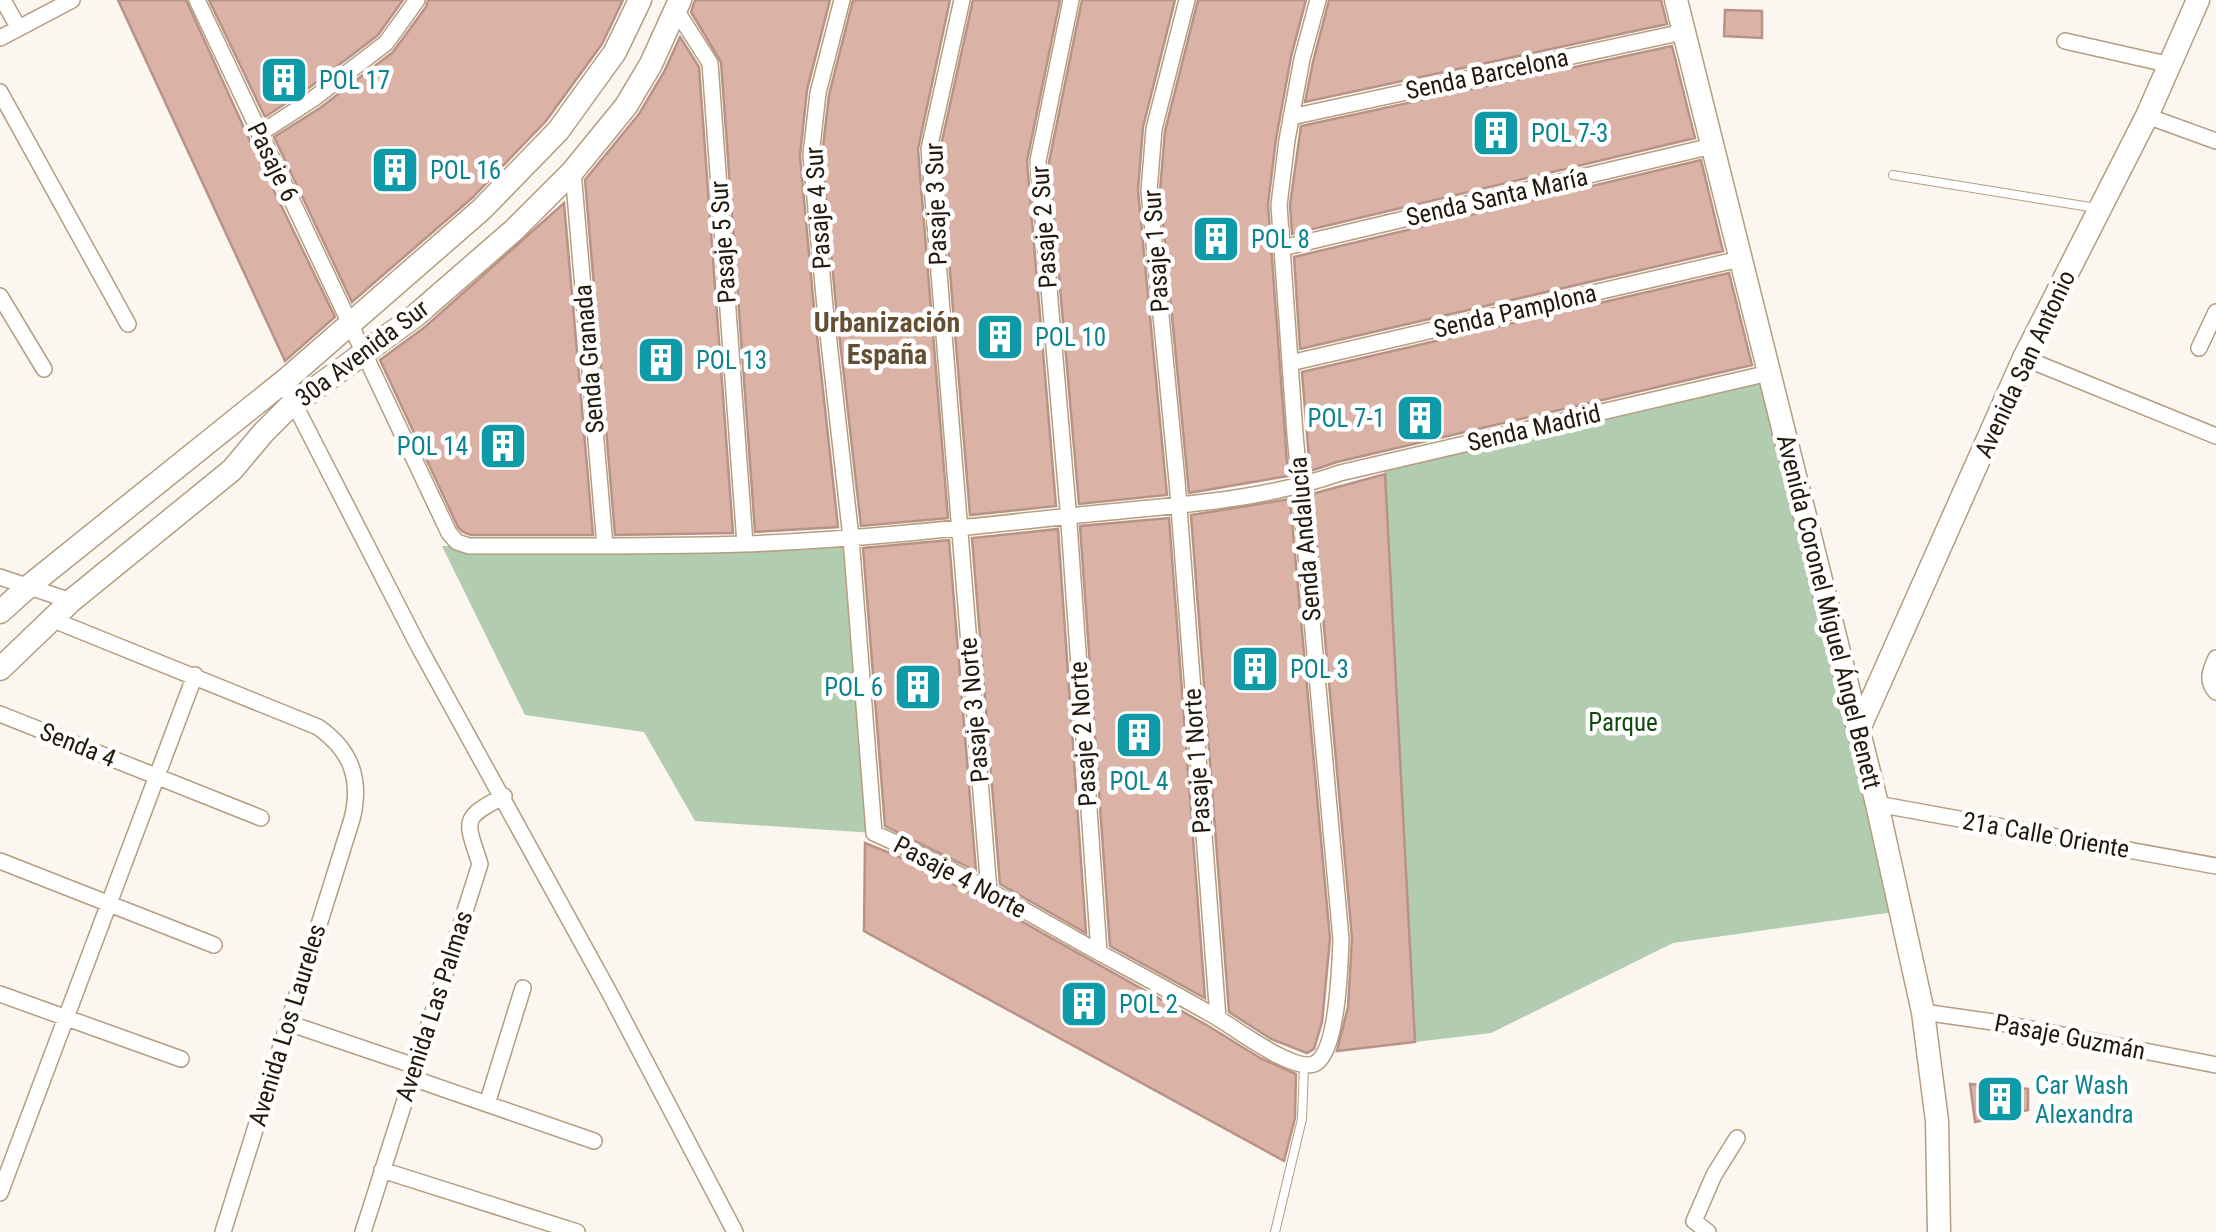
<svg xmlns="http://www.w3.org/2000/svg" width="2216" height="1232" viewBox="0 0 2216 1232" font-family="'Roboto Condensed',sans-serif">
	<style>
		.green { fill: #b2ccaf }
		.building { fill: #dab2a6; stroke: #b99287; stroke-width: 2.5 }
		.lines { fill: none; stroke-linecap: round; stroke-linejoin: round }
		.lane-casing { stroke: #b59d80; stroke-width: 10 }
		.street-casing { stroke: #b59d80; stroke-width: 18 }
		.secondary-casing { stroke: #b59d80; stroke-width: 25 }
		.lane { stroke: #fff; stroke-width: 8 }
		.street { stroke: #fff; stroke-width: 15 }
		.secondary { stroke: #fff; stroke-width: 22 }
		.labels { text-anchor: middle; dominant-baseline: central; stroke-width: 9; stroke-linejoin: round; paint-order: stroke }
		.street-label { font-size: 25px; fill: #231a0e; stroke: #fff }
		.culture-label { font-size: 25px; fill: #0d838f; stroke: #fff; text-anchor: start }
		.park-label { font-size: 25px; fill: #11490f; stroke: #fff }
		.neighbourhood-label { font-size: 28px; font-weight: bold; fill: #644f33; stroke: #fff }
	</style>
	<rect width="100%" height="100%" fill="#fbf6ef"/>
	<path class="green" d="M1769,373L1901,911L1673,943L1491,1033L1415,1042L1384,463Z
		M851,543L874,833L695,821L644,732L525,715L442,546Z"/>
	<path class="building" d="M118,0H186L249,139L335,317L285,361Z
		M209,0H403L378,35L306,90L265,117Z
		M428,0H623L602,44L546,121L472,198L352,302L274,137L320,108L393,52L426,7Z
		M695,0H830L807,90L800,156L814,308L838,527L755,532L721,62L691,12Z
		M853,0H950L918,149L948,518L861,526L836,306L822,155L829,95Z
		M973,0H1060L1027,161L1056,506L970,515L940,150Z
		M1082,0H1175L1143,127L1138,190L1167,495L1079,504L1049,162Z
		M1198,0H1306L1291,57L1276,139L1268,204L1288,476L1189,493L1160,191L1165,131Z
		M1329,0H1661L1667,24L1305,102L1313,62Z
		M1725,10L1762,11V38L1724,36Z
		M680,37L699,67L733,533L615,535L585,180L639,114L664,72Z
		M1672,46L1695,138L1292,234L1290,205L1301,126Z
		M1701,160L1723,251L1300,349L1294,257Z
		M564,203L593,535H471L463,532L458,527L380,360L425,327Z
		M1729,273L1752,365L1337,462L1310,471L1302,372Z
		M1385,474L1415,1042L1337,1051L1348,1007L1352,938L1312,494Z
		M1290,499L1330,939L1322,1022L1314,1049L1307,1053L1271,1039L1229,1012L1191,515Z
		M1169,518L1205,998L1110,946L1080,526Z
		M1058,529L1086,933L1000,884L972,538Z
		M949,540L976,871L885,826L863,548Z
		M865,843L897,856L978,897L1210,1027L1260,1058L1296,1074L1295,1118L1284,1161L864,931Z
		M1970,1084L2028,1089V1110L1975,1122Z"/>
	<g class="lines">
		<g class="lane-casing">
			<path id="lane" d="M1893,175L2096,208
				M1275,1232L1302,1119L1304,1067"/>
		</g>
		<g class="street-casing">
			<path id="street" d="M3,0L18,27
				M197,0L449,533L457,542L469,546C560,546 652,547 743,544C853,540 961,528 1070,516C1160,506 1255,503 1340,473L1769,373
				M842,0L818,93L811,155L825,307L851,538L874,833C948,866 1019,907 1089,947C1131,970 1174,993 1216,1017C1235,1028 1296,1075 1316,1063C1338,1049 1340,964 1341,939L1295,434L1279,205L1287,140L1302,59L1318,0
				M962,0L929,149L989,891
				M1071,0L1038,161L1068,509L1099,952
				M1187,0L1154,129L1149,191L1177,481L1218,1018
				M676,10L710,63L745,544
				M0,38L72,0
				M2065,41L2171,65
				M0,92L128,324
				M2147,116L2216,141
				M1291,117L1683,32
				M259,134L313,99L386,43L417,0
				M573,171L605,546
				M1282,248L1712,146
				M0,296L44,369
				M2199,348L2216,312
				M2024,358L2216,436
				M1290,363L1740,259
				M283,382L419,647L608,990L735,1232
				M0,577L71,601
				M51,619L318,727C351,750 362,779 352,819L223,1232
				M2216,658C2210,671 2206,681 2216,692
				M0,714L261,818
				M1877,804L2216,866
				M0,861L214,945
				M0,994L181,1059
				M1923,1012L2000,1023L2216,1065
				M288,1023L415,1066
				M412,1078L594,1141
				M487,1104L523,988
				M382,1170L577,1232
				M0,1193L195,675
				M363,1232L480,864C466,820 460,819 504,796
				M1708,1232L1694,1221L1714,1175L1737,1138"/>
		</g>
		<g class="secondary-casing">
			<path id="secondary" d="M1676,0L1877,804L1923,1012L1937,1121L1939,1232
				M0,612L29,586L288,378L482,209L558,131L615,52L640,0
				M0,669L71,601L232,470L263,433L288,408L415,316L514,230L573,171L626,106L651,64L680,0
				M1858,731L2024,358L2147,116L2198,0"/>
		</g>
		<use href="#lane" class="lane"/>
		<use href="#street" class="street"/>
		<use href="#secondary" class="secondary"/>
	</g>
	<defs>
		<g id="building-square" transform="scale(2.5)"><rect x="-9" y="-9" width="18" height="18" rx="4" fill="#0f9aa8" stroke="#fff"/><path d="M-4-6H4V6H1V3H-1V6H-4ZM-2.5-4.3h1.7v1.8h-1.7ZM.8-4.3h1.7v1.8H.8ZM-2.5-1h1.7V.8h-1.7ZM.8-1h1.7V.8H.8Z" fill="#fff"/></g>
	</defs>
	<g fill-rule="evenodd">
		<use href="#building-square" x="284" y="80"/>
		<use href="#building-square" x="1496" y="133"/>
		<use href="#building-square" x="395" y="170"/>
		<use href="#building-square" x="1216" y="239"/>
		<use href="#building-square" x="1000" y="337"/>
		<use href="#building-square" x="661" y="360"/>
		<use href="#building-square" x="1420" y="418"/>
		<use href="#building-square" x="503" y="446"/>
		<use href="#building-square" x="1255" y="669"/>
		<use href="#building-square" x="918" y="687"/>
		<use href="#building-square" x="1139" y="735"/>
		<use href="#building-square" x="1084" y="1004"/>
		<use href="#building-square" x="2000" y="1099"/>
	</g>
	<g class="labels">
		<g class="street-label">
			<text transform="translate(1487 74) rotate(-12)">Senda Barcelona</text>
			<text transform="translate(273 162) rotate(64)">Pasaje 6</text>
			<text transform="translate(1497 197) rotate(-13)">Senda Santa María</text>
			<text transform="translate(936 204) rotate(-92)">Pasaje 3 Sur</text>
			<text transform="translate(818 208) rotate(-94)">Pasaje 4 Sur</text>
			<text transform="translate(1044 227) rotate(-94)">Pasaje 2 Sur</text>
			<text transform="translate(723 242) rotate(-94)">Pasaje 5 Sur</text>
			<text transform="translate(1156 251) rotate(-94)">Pasaje 1 Sur</text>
			<text transform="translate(1515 311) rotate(-13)">Senda Pamplona</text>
			<text transform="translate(362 353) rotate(-37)">30a Avenida Sur</text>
			<text transform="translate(589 359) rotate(-95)">Senda Granada</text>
			<text transform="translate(2025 364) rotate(-65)">Avenida San Antonio</text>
			<text transform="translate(1534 428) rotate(-13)">Senda Madrid</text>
			<text transform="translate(1305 539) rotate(-95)">Senda Andalucía</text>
			<text transform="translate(1829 612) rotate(76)">Avenida Coronel Miguel Ángel Benett</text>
			<text transform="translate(974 710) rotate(-95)">Pasaje 3 Norte</text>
			<text transform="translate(1083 734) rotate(-94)">Pasaje 2 Norte</text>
			<text transform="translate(78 745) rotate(22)">Senda 4</text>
			<text transform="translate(1197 761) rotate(-94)">Pasaje 1 Norte</text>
			<text transform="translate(2046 835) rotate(10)">21a Calle Oriente</text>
			<text transform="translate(960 877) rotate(28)">Pasaje 4 Norte</text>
			<text transform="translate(434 1006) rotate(-72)">Avenida Las Palmas</text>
			<text transform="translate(287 1025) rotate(-73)">Avenida Los Laureles</text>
			<text transform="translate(2070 1037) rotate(11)">Pasaje Guzmán</text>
		</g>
		<g class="culture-label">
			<text x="319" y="80">POL 17</text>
			<text x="1531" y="133">POL 7-3</text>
			<text x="430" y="170">POL 16</text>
			<text x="1251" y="239">POL 8</text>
			<text x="1035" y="337">POL 10</text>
			<text x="696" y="360">POL 13</text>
			<text x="1385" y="418" text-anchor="end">POL 7-1</text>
			<text x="468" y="446" text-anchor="end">POL 14</text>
			<text x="1290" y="669">POL 3</text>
			<text x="883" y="687" text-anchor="end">POL 6</text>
			<text x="1139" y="781" text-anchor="middle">POL 4</text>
			<text x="1119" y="1004">POL 2</text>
			<text x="2035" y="1085">Car Wash<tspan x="2035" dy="29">Alexandra</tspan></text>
		</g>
		<g class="park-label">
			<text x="1623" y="722">Parque</text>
		</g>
		<g class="neighbourhood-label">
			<text x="887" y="322">Urbanización<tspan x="887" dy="32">España</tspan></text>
		</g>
	</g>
</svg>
